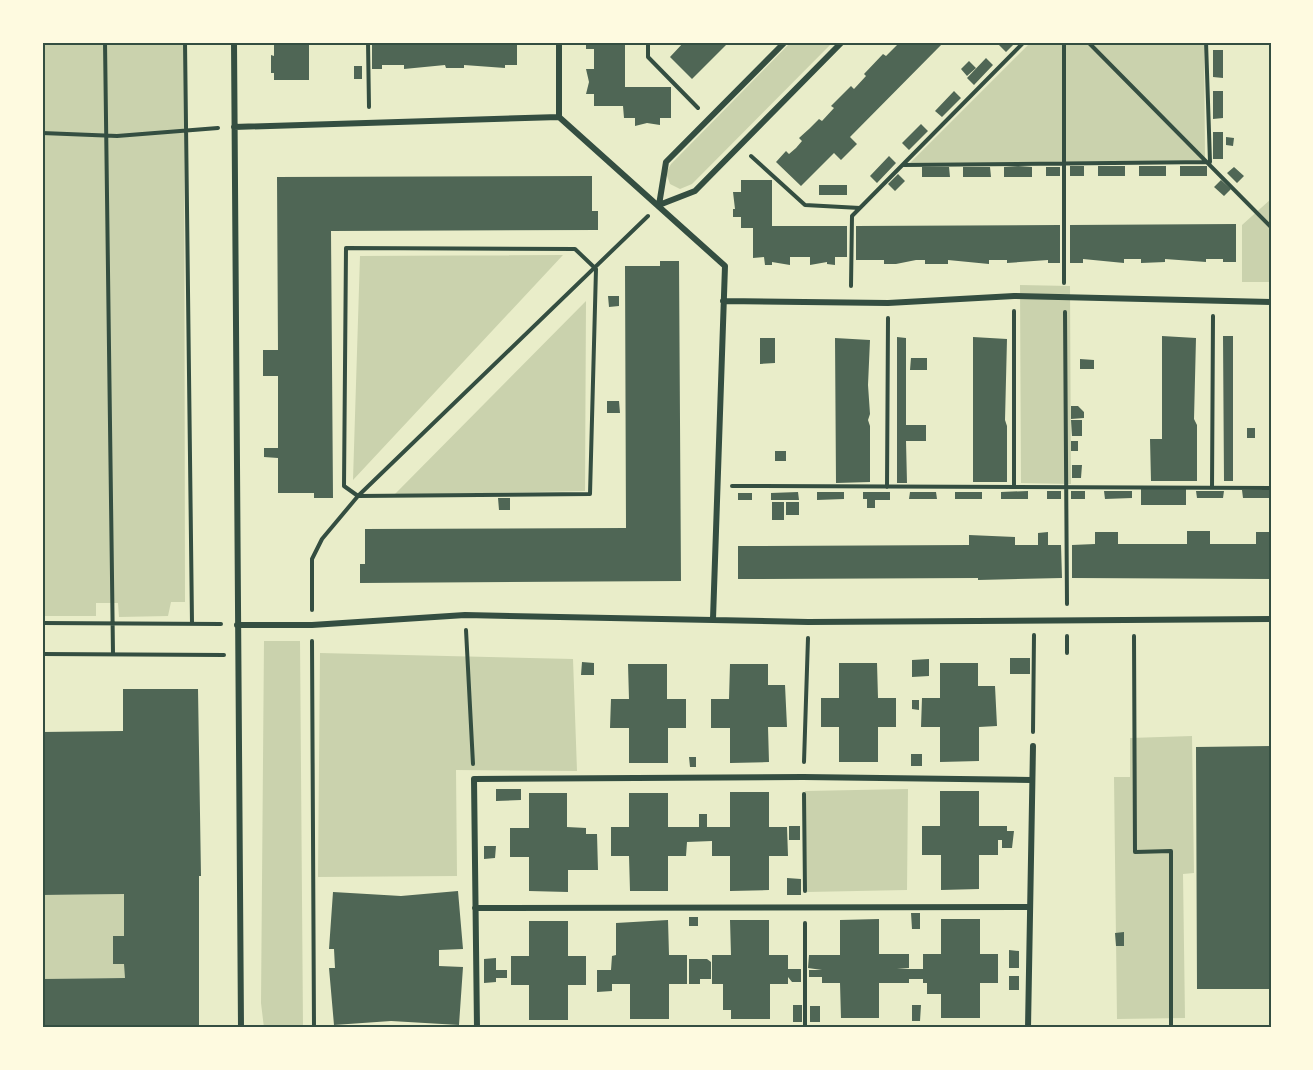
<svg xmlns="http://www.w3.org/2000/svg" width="1313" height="1070" viewBox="0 0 1313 1070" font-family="'Nunito Sans',sans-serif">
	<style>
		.green { fill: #cad2ad }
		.building { fill: #4f6655 }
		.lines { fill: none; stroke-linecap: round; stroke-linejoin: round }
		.path { stroke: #344e41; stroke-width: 4 }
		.minor { stroke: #344e41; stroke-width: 6 }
		.neatline { fill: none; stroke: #344e41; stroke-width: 2 }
	</style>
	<rect width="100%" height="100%" fill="#e9edc9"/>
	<path class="green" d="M42,42H184L185,602H171L168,616L119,617L118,603H96V616H42Z
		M791,42H833L692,184L680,189L670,184L666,173L671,164Z
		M1031,42H1204L1205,160L908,165Z
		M1271,199V282H1242V225Z
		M563,255L353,480L360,256Z
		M1020,285L1070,286L1071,484L1021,483Z
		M586,301L585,491L394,495Z
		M264,641H300L303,1028H264L261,1003Z
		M320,653L573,659L577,771L456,770L457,876L318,877Z
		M1192,736L1194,873L1183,874L1185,1018L1117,1019L1114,777H1130V738Z
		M908,789L907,890L807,892L805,791Z
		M124,894L125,978L42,979V895Z"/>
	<path class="building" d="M274,42H309V80H274V73H271V55L274,56Z
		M372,42H517V65H505V68L464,65V68H446L445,65L404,69V65H382V69H372Z
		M586,42H625V87H671V118H660V125L647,123L635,126V118H624L623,106H594V94H586L589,82L586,69H594V49H586Z
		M684,42H729L692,79L670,57Z
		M900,42H944L850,137L857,144L841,160L834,153L801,186L776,162L786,151L789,154L796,148L802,141L799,138L809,129L819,119L822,121L834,108L831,106L851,86L854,89L866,76L864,74L883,54L886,56Z
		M1003,42H1016L1006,52L999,45Z
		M1213,50H1223V78L1213,77Z
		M986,58L993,65L974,85L967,78Z
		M969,61L976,68L967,76L961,69Z
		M354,66H362V79H354Z
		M954,91L961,98L942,117L935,111Z
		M1213,91H1223V118L1213,119Z
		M921,124L928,131L909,150L902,143Z
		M1213,132H1223V159H1213Z
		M1226,137L1234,138L1233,146L1226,145Z
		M889,156L896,163L877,183L870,176Z
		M1018,166L1032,167V177H1004V167Z
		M1070,166H1084V176H1070Z
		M1098,166H1125V176H1098Z
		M1139,166H1166V176H1139Z
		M1180,166H1207V176H1180Z
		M922,167H949L950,177H922Z
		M963,167H990L991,177H963Z
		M1046,167H1060V176H1046Z
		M1234,167L1244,176L1237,183L1227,173Z
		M898,174L905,181L895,191L888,184Z
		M592,176V211H598V230L331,231L333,498H314V493H278V458L264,457V448H278V376H263V350H278L277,177Z
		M741,180H772V226H847V257H835V265L827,264V262L810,265V257H790V265L772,262V265H765L764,257L753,258V228H741V217H733V209H735L733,192H741Z
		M1221,180L1231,189L1224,196L1214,187Z
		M819,185H847V195H819Z
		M1236,224V262H1223V259H1206V262L1165,259V262L1141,263V259H1124V263L1083,259V263H1070V225Z
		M1060,225V263H1048V260L1007,263V260H989V264L948,260V264H925V260H916L896,264H884V260H856V226Z
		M660,261H679L681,581L360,583V564H365V529L626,528L625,266H660Z
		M608,296H619V306L609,307Z
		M1162,336L1196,338L1194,419L1197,425V481H1151L1150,439H1162Z
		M1223,336H1233V481H1224Z
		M897,337L906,338V425H926V441H906L907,483H897Z
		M973,337L1007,339L1005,420L1007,426V482H973Z
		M760,338H775V363L760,364Z
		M835,338L870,340L868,385L870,414L868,420L870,426V482L836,483Z
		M911,358H927V370H910Z
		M1080,359L1094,360V369H1080Z
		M607,401H619L620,413H607Z
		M1071,406H1078L1084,412V418L1071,419Z
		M1071,420H1082V436H1072Z
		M1247,428H1255V438H1247Z
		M1071,441H1078V451H1071Z
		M775,451H786V461H775Z
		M1072,465H1082L1081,478H1072Z
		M1141,489H1186V505H1141Z
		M1242,490H1270V498H1243Z
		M1028,491V499H1001V492Z
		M1047,491H1061V499H1047Z
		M1071,491H1085V499H1071Z
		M1104,491H1132V498L1105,499Z
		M1196,491H1224L1223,498H1197Z
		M798,492L799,500H771V493Z
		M817,492H844V499L817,500Z
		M863,492H890V500H875V508H867V499H863Z
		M910,492H936L937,499H909Z
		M955,492H982V499H955Z
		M738,493H752V500H738Z
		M498,498H510V510H499Z
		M772,502H784V520H772Z
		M786,502H799V515H786Z
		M1187,531H1210V544H1256V532H1271V579L1072,578V545L1095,544V532H1118V544H1187Z
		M1048,532V545H1061L1062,578L978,580V578L738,579V546L969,545V535L1015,537V545H1038V533Z
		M1010,658H1030V674H1010Z
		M929,659V676L912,677V660Z
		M582,662L594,663V675H581Z
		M839,663H877L878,698H896V727H878V762H839V727H821V698H839Z
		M940,663H978V686H995L997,726L979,727V761L940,762V727H921L922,698H940Z
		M628,664H667V699H686V728H668V763H629V728H610L611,699H629Z
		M730,664H768V685H785L787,727H768L769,762L730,763V728H711V699H729Z
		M123,689H198L201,876H199V1028H42V979L125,978L124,964H113V936H124V894L42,895V732L123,731Z
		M912,700H919V710L912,709Z
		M1271,746V989H1197L1196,747Z
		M911,754H922V766H911Z
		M689,757H696V767H690Z
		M496,789H521V800L496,801Z
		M940,791H979V826H1007V831H1014L1012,848H1002V840H998V855H979V889L941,890V855H922V826H940Z
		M730,792H769V827H787L788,856H769V890L730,891V856H712V841L687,842L686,856H668V891H630L629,856H611V827H629V793H668V827H699V814H707V827H730Z
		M529,793H567V827L586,828V834H597L598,870H568V892L529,891V857H510V828H529Z
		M789,826H800V840H789Z
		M484,846H496L495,858L484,859Z
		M787,878L801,879V895H787Z
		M458,891L463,949L439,950V966L463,967L459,1025L391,1021L334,1025L329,968H335L334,949H329L333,892L401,896Z
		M911,913H920V929H912Z
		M689,917H698V926H689Z
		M879,919V954H909V968L897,969H923V954H941V919H980V954H998V983H980V1018H941V994H927V983H923V979H909V983H879V1018H841L840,983H822V977H809V970H822L808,968L809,955H840V920Z
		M668,920L669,955H687V984H669V1019H630V984H612V991L597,992V970H611L612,956L616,955V923Z
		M730,920H769V955H788V969H801V982H792L788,977V984H770V1019H731V1010H723V984H712V955H731Z
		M529,921H568V956H586V985H568V1020H529V985H511V956H529Z
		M1124,932V946H1116L1115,933Z
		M1009,950L1019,951V968H1009Z
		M496,958V970H507V978H496V982L484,983V959Z
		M689,959H707L711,962V979H700V984H689Z
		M1009,976H1019V990H1009Z
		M793,1005H802V1022H793Z
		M912,1005H921L920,1021H912Z
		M810,1006H820V1022H810Z"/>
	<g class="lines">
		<path class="path" d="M105,42L113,653
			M185,42L192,623
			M368,42L369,107
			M648,42V57L698,108
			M1064,42V283
			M1088,42L1271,227
			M42,133L117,136L218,128
			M751,156L805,205L860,208
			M903,165L1210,162L1206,42
			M346,248L575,249L596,269L590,494L358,496L344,486Z
			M851,286L852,216L1024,42
			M1065,312L1067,604
			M732,486L1271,488
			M887,487L888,318
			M1014,487V311
			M1212,488L1213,316
			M312,610V559L322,539L358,496L648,216
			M42,623L221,624
			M466,630L473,764
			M1134,636L1135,852L1171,851V1028
			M312,641L314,1028
			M1067,653V636
			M42,654L224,655
			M1033,732L1034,635
			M804,762L808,638
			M804,794L805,891
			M805,923V1028
			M861,1028V1027"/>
		<path class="minor" d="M234,42L241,1028
			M559,42V117L725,266L713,619
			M234,127L559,117
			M659,205L695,191L842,42
			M659,205L666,162L785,42
			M723,301L888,303L1014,296L1271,302
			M237,625H312L465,615L808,622L1271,619
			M475,908L1029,907
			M477,1028L474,779L803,777L1031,780
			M1028,1028L1033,746"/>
	</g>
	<rect width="1313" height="1070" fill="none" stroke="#fefae0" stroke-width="87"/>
	<rect x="44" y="44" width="1226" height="982" class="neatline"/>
</svg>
